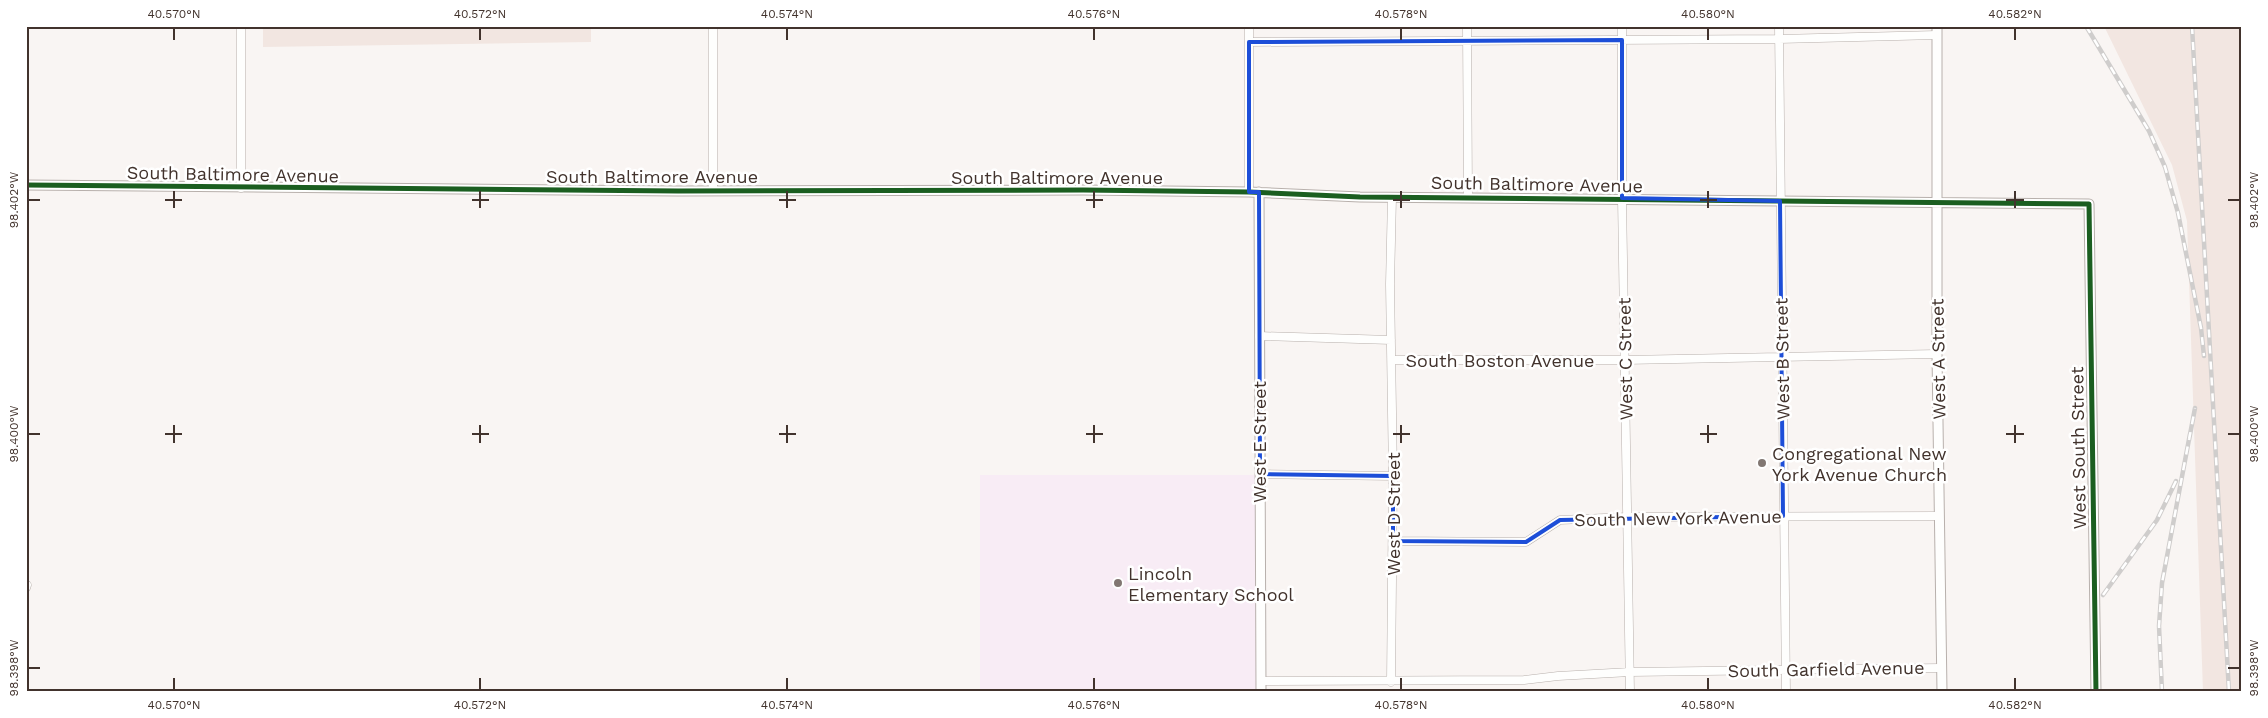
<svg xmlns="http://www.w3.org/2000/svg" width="2268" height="718" viewBox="0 0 2268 718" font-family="'Work Sans',sans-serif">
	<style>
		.built { fill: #f2e6e1 }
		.education { fill: #f8ecf5 }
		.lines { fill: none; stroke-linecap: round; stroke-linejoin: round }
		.minor-casing { stroke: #b8b0ac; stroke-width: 9 }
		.tertiary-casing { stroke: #b8b0ac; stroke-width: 11 }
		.minor { stroke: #fefefd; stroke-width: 8 }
		.tertiary { stroke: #fefefd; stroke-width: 9 }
		.rail-casing { stroke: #cfcdcc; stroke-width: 4.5 }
		.rail { stroke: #fff; stroke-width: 2.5; stroke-dasharray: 8; stroke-linecap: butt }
		.cycleway-casing { stroke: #fff; stroke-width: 8 }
		.cycleway { stroke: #1b5e20; stroke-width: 5 }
		.marked { fill: none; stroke: #1d4ed8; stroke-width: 4; stroke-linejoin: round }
		.ticks { fill: none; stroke: #42332d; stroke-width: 2 }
		.poi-dot { fill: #827772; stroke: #fff; stroke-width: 2 }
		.labels { text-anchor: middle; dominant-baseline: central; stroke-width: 5; stroke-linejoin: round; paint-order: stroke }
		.street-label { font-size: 18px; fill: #42332d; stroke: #fff }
		.poi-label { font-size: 18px; fill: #42332d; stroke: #fff; text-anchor: start }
		.neatline { fill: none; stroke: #42332d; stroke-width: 2 }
		.ticks-label { font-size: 12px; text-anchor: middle; fill: #42332d }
	</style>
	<rect width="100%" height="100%" fill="#f9f5f3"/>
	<path class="built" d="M263,26H591V42L263,47Z
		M2104,26H2242V692H2203L2187,221L2172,165Z"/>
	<path class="education" d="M980,475H1256V692H980Z"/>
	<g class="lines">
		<g class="minor-casing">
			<path id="minor" d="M713,26V191
				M1249,26V192
				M1467,26L1468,197
				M1622,26V198L1630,692
				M1779,26L1786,692
				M1249,42L1779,39L1937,35
				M241,188V26
				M1259,336L1391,340
				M1392,360H1625L1937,354
				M1260,474L1393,476
				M1393,541L1526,542L1560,520L1627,517L1939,516
				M26,588L27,585
				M1261,681L1524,680L1558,676L1630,672L1941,668
				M1391,682L1393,476L1390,284L1392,197"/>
		</g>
		<g class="tertiary-casing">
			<path id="tertiary" d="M1937,26V354L1942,692
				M26,185L678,191L1083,190L1249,192L1360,197L2089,204L2096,692
				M1259,192L1261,692"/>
		</g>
		<use href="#minor" class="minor"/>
		<use href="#tertiary" class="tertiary"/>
		<g class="rail-casing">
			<path id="rail" d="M2086,26L2149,131L2165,167L2178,213L2201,328L2204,356
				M2192,26L2229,692
				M2189,440L2195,408
				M2103,595L2157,520L2176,481
				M2162,692L2159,626L2162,583L2190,434"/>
		</g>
		<use href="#rail" class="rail"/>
		<g class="cycleway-casing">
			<path id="cycleway" d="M26,185L678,191L1083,190L1249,192L1360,197L2089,204L2096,692"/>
		</g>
		<use href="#cycleway" class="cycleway"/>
	</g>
	<path class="marked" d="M1622,40V198L1780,201L1783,516L1560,520L1526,542L1393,541V476L1260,474L1259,192H1249V42Z"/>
	<path class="ticks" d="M174,28V40M480,28V40M787,28V40M1094,28V40M1401,28V40M1708,28V40M2015,28V40M174,191V208M480,191V208M787,191V208M1094,191V208M1401,191V208M1708,191V208M2015,191V208M28,200H40M165,200H182M472,200H489M779,200H796M1086,200H1103M1393,200H1410M1700,200H1717M2006,200H2024M2228,200H2240M174,425V443M480,425V443M787,425V443M1094,425V443M1401,425V443M1708,425V443M2015,425V443M28,434H40M165,434H182M472,434H489M779,434H796M1086,434H1103M1393,434H1410M1700,434H1717M2006,434H2024M2228,434H2240M28,668H40M2228,668H2240M174,678V690M480,678V690M787,678V690M1094,678V690M1401,678V690M1708,678V690M2015,678V690"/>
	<g class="poi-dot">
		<circle cx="1762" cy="463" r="5"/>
		<circle cx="1118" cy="583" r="5"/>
	</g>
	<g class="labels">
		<g class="street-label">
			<text transform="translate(233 174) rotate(1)">South Baltimore Avenue</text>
			<text x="652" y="176">South Baltimore Avenue</text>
			<text x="1057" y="177">South Baltimore Avenue</text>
			<text transform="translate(1537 184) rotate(1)">South Baltimore Avenue</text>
			<text transform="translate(1625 359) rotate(-91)">West C Street</text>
			<text transform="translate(1782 359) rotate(-91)">West B Street</text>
			<text transform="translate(1938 359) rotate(-91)">West A Street</text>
			<text x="1500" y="360">South Boston Avenue</text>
			<text transform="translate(1259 442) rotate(-90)">West E Street</text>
			<text transform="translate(2078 448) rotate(-91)">West South Street</text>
			<text transform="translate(1393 514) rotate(-90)">West D Street</text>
			<text transform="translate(1678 518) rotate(-1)">South New York Avenue</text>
			<text transform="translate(1826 669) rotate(-1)">South Garfield Avenue</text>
		</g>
		<g class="poi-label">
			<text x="1772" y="453">Congregational New<tspan x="1772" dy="21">York Avenue Church</tspan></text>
			<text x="1128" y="573">Lincoln<tspan x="1128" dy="21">Elementary School</tspan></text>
		</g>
	</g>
	<rect width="2268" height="718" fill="none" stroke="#ffffff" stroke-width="55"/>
	<rect x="28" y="28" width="2212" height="662" class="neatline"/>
	<g class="ticks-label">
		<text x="174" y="18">40.570°N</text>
		<text x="480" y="18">40.572°N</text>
		<text x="787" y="18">40.574°N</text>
		<text x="1094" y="18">40.576°N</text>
		<text x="1401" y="18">40.578°N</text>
		<text x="1708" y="18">40.580°N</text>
		<text x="2015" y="18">40.582°N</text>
		<text transform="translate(2254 200) rotate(-90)" y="4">98.402°W</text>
		<text transform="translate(14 200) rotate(-90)" y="4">98.402°W</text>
		<text transform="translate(2254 434) rotate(-90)" y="4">98.400°W</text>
		<text transform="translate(14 434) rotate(-90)" y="4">98.400°W</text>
		<text transform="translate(2254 668) rotate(-90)" y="4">98.398°W</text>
		<text transform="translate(14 668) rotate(-90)" y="4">98.398°W</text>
		<text x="174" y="709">40.570°N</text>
		<text x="480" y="709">40.572°N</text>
		<text x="787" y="709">40.574°N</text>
		<text x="1094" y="709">40.576°N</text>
		<text x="1401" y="709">40.578°N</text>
		<text x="1708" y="709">40.580°N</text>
		<text x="2015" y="709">40.582°N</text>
	</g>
</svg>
